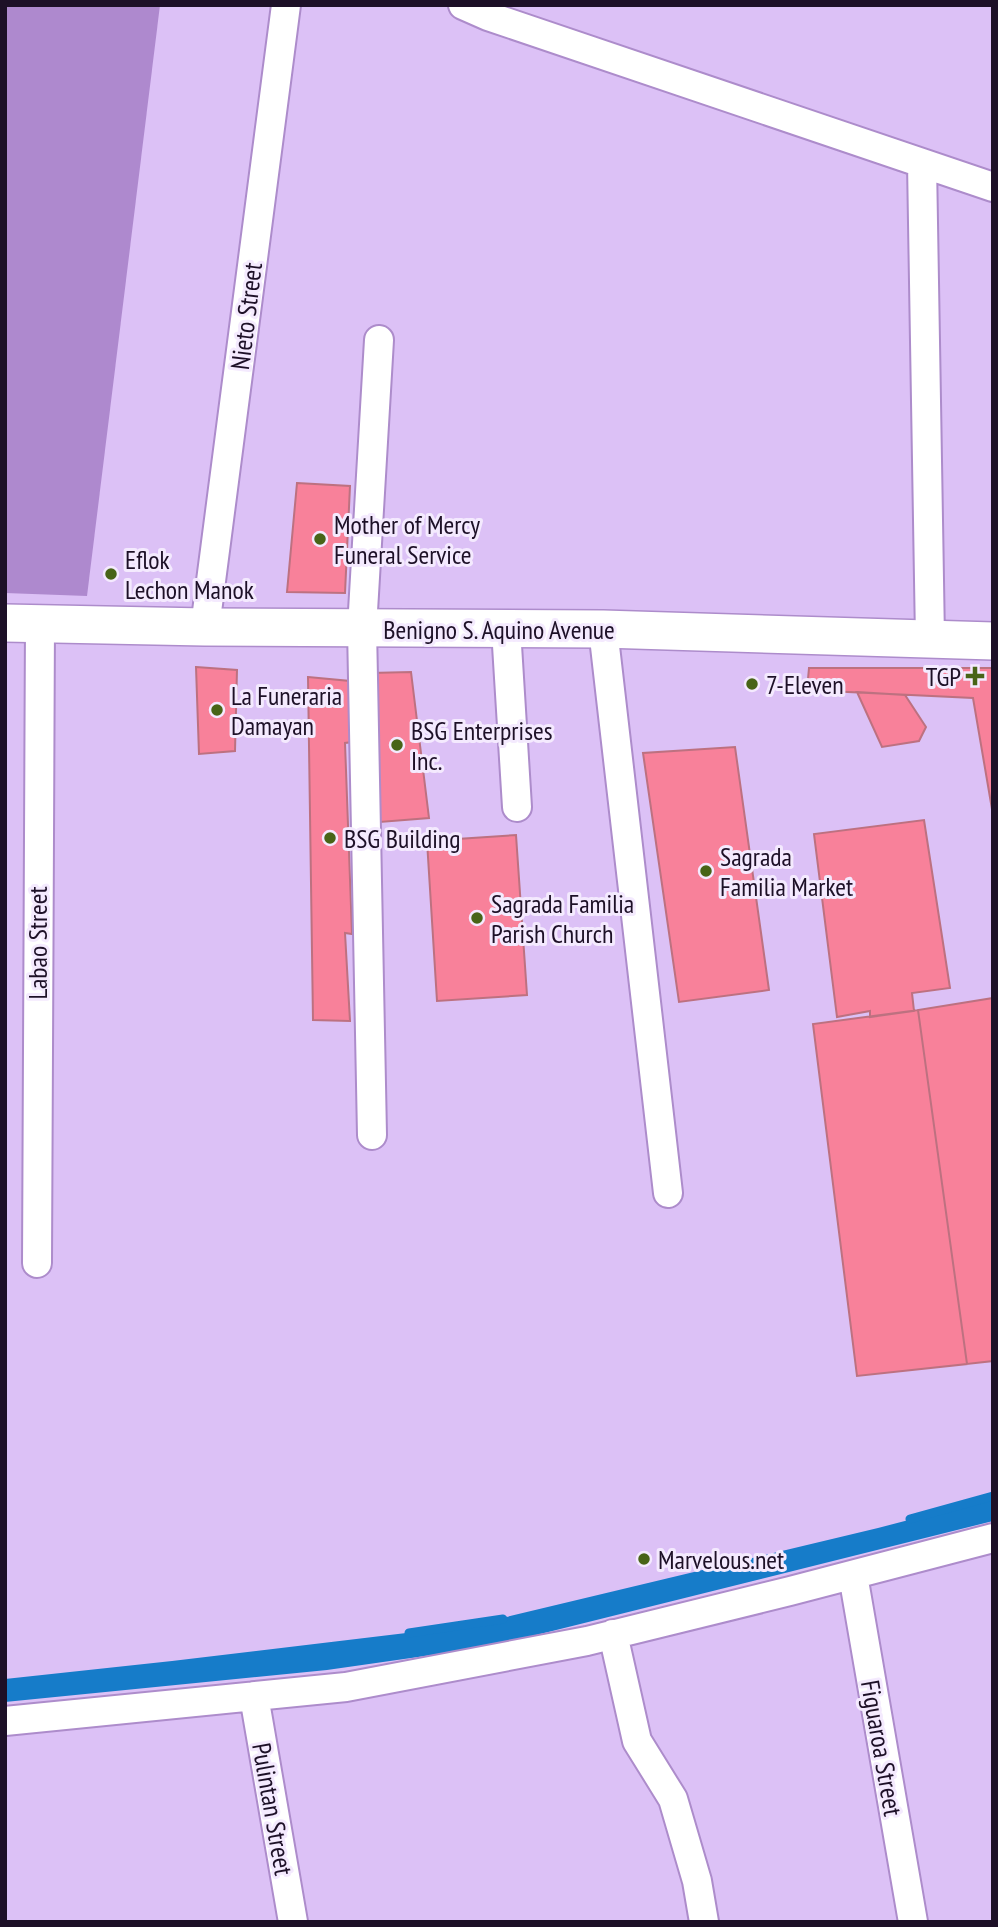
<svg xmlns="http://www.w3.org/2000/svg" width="998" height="1927" viewBox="0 0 998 1927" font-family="'PT Sans Narrow',sans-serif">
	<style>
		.green { fill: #ae89ce }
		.water { fill: #167cc9 }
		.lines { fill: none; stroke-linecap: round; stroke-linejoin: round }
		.stream { stroke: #167cc9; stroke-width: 9 }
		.building { fill: #f8819a; stroke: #bd7180; stroke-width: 2 }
		.minor-casing { stroke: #ad8ccb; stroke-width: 32 }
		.major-casing { stroke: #ad8ccb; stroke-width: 40 }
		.minor { stroke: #fff; stroke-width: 28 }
		.major { stroke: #fff; stroke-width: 37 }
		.poi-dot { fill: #486417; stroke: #f4eafe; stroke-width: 2.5 }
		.labels { text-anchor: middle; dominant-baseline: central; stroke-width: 6; stroke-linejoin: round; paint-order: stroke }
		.street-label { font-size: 26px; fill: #1d1027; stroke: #f4eafe }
		.poi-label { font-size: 26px; fill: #1d1027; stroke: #f4eafe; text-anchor: start }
	</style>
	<rect width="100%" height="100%" fill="#dcc1f6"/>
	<path class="green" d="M5,5H160L87,596L5,593Z"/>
	<path class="water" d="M993,1498V1521L488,1647L327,1670L5,1702V1679L172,1661L473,1625L878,1528Z"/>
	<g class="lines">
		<path class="stream" d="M910,1519L993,1496
			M409,1633L503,1619"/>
	</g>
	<path class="building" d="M297,483L350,486L345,593L287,592Z
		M196,667L237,670L235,751L199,754Z
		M809,668H993V815L973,698L807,690Z
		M411,672L429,818L380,822L370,673Z
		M308,677L350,681L353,742L345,743L352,934L345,933L350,1021L313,1020Z
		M857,692L905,695L926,727L919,741L882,747Z
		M735,747L769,990L679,1002L643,753Z
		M924,820L950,988L912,993L914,1011L870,1017V1011L837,1017L814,834Z
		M516,835L527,995L437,1001L427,841Z
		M993,998V1361L967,1364L918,1010Z
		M918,1010L967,1364L857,1376L813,1024Z"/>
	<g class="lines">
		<g class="minor-casing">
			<path id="minor" d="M463,5L488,16L993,187
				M922,163L930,639
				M205,627L286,5
				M506,629L517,807
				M603,629L668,1193
				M372,1135L362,628L379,340
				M37,1263L40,623
				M853,1575L913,1922
				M613,1634L637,1741L673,1799L697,1881L704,1922
				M254,1696L293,1922
				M5,1721L346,1687L587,1641L790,1591L993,1538"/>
		</g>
		<g class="major-casing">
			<path id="major" d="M5,623L205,627L603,629L993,641"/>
		</g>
		<use href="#minor" class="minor"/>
		<use href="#major" class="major"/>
	</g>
	<g class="poi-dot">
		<circle cx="320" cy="539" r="7"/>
		<circle cx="111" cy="574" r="7"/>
		<path d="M971.5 665.5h7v7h7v7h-7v7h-7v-7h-7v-7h7z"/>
		<circle cx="752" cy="684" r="7"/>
		<circle cx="217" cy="710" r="7"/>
		<circle cx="397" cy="745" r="7"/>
		<circle cx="330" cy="838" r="7"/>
		<circle cx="706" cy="871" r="7"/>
		<circle cx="477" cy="918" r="7"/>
		<circle cx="644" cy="1559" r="7"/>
	</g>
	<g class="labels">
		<g class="street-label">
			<text transform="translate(246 316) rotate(-83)">Nieto Street</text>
			<text x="499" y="629">Benigno S. Aquino Avenue</text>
			<text transform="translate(37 943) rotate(-90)">Labao Street</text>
			<text transform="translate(882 1748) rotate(80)">Figuaroa Street</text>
			<text transform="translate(273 1809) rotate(80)">Pulintan Street</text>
		</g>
		<g class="poi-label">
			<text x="334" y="524">Mother of Mercy<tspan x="334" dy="30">Funeral Service</tspan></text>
			<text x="125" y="559">Eflok<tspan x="125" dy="30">Lechon Manok</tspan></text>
			<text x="961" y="676" text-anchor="end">TGP</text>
			<text x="766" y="684">7-Eleven</text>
			<text x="231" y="695">La Funeraria<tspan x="231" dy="30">Damayan</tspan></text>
			<text x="411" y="730">BSG Enterprises<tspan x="411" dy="30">Inc.</tspan></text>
			<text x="344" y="838">BSG Building</text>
			<text x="720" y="856">Sagrada<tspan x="720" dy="30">Familia Market</tspan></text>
			<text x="491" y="903">Sagrada Familia<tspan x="491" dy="30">Parish Church</tspan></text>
			<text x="658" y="1559">Marvelous.net</text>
		</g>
	</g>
	<rect width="998" height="1927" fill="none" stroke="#1d1027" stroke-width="14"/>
</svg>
